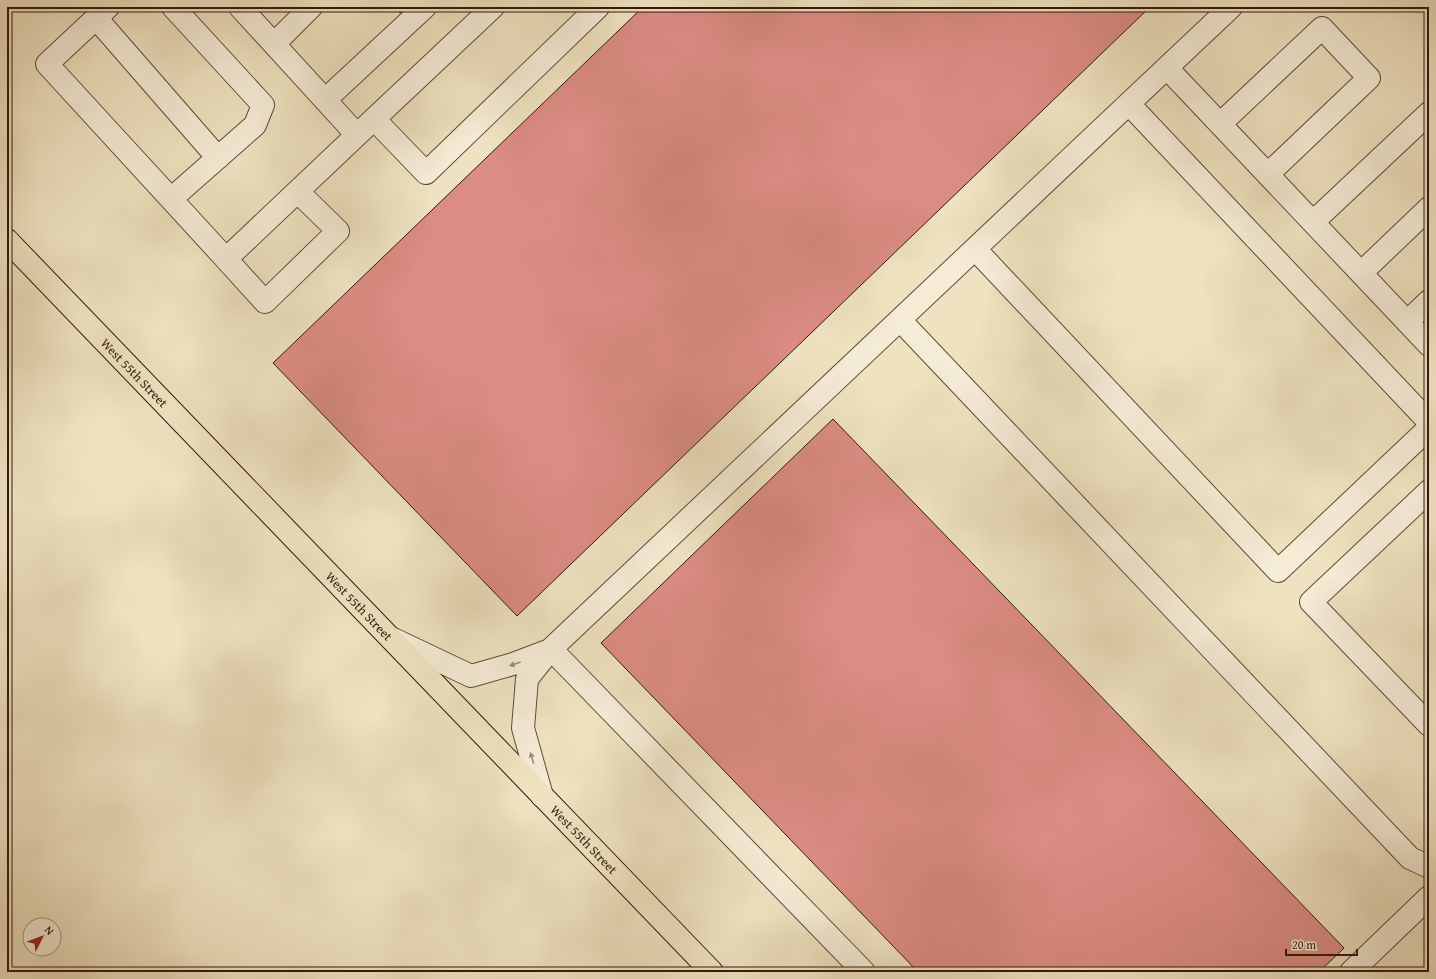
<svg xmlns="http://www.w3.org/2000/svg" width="1436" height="979" viewBox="0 0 1436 979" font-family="'Gentium Book Plus',serif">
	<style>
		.building { fill: #db8c83; stroke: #31180e }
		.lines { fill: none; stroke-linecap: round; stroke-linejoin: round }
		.minor-casing { stroke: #604a3a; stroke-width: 24 }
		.major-casing { stroke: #31180e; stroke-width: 24 }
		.minor { stroke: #f5ecd6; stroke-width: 22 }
		.major { stroke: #efe2c0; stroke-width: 22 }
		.oneway { fill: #9d8d7c }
		.labels { text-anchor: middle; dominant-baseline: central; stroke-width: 3; stroke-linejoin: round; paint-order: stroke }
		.street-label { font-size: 13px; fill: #31180e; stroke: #f5ecd6 }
	</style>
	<rect width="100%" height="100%" fill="#efe2c0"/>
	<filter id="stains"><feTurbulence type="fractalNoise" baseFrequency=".005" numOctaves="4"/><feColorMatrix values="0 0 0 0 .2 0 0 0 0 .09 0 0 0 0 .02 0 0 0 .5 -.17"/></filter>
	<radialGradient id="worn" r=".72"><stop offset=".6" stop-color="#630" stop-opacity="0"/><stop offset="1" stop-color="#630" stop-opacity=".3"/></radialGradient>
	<path class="building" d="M394,7H405L400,13Z
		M643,7H1150L517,616L273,363Z
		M833,419L1344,948L1319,972H918L601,643Z"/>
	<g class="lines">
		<g class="minor-casing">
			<path id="minor" d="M108,7L47,64L226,259L357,135
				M240,7L357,135L493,7
				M96,18L218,158
				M274,44L311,7
				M1167,68L1429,345
				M325,100L425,7
				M1129,104L1429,422
				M374,119L426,173L598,7
				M1220,124L1322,28L1369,78L1268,174
				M171,199L255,125L263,105L173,7
				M1313,222L1429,113
				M975,249L1278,571L1429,428
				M226,259L265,302L338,231L298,192
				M1361,273L1429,208
				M900,320L1410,858L1429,867
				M1407,322L1429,301
				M1429,491L1311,602L1429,725
				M391,638L471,676L513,664L550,650
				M551,649L864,972
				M542,796L523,728L527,679L551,649L1231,7
				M1351,972L1429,897"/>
		</g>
		<g class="major-casing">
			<g id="major">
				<path id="s1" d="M7,240L712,972"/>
			</g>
		</g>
		<use href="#minor" class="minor"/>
		<use href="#major" class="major"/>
	</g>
	<defs><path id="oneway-solid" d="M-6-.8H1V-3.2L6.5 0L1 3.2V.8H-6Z"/></defs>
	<g class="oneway">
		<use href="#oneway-solid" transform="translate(515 664) rotate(161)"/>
		<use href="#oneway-solid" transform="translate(532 758) rotate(-106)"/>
	</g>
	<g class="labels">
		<g class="street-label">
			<text stroke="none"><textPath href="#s1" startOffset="184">West 55th Street</textPath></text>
			<text stroke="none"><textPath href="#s1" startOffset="508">West 55th Street</textPath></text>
			<text stroke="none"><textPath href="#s1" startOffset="832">West 55th Street</textPath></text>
		</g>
	</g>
	<rect width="1436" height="979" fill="none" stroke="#efe2c0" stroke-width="24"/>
	<rect x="8" y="8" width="1420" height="963" fill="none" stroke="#31180e" stroke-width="2"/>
	<rect x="12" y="12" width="1412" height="955" fill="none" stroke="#31180e"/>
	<g transform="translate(42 937) rotate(48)"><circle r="19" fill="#f5ecd6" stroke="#a79786"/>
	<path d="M0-3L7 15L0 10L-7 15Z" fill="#8f2418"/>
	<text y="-6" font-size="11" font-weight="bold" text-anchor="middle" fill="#31180e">N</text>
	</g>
	<path d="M1286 949v6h71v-6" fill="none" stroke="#31180e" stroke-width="2"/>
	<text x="1292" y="949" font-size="12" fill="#31180e" stroke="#f5ecd6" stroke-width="3" paint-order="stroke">20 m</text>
	<rect width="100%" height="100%" filter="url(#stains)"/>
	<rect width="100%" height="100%" fill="url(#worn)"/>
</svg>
